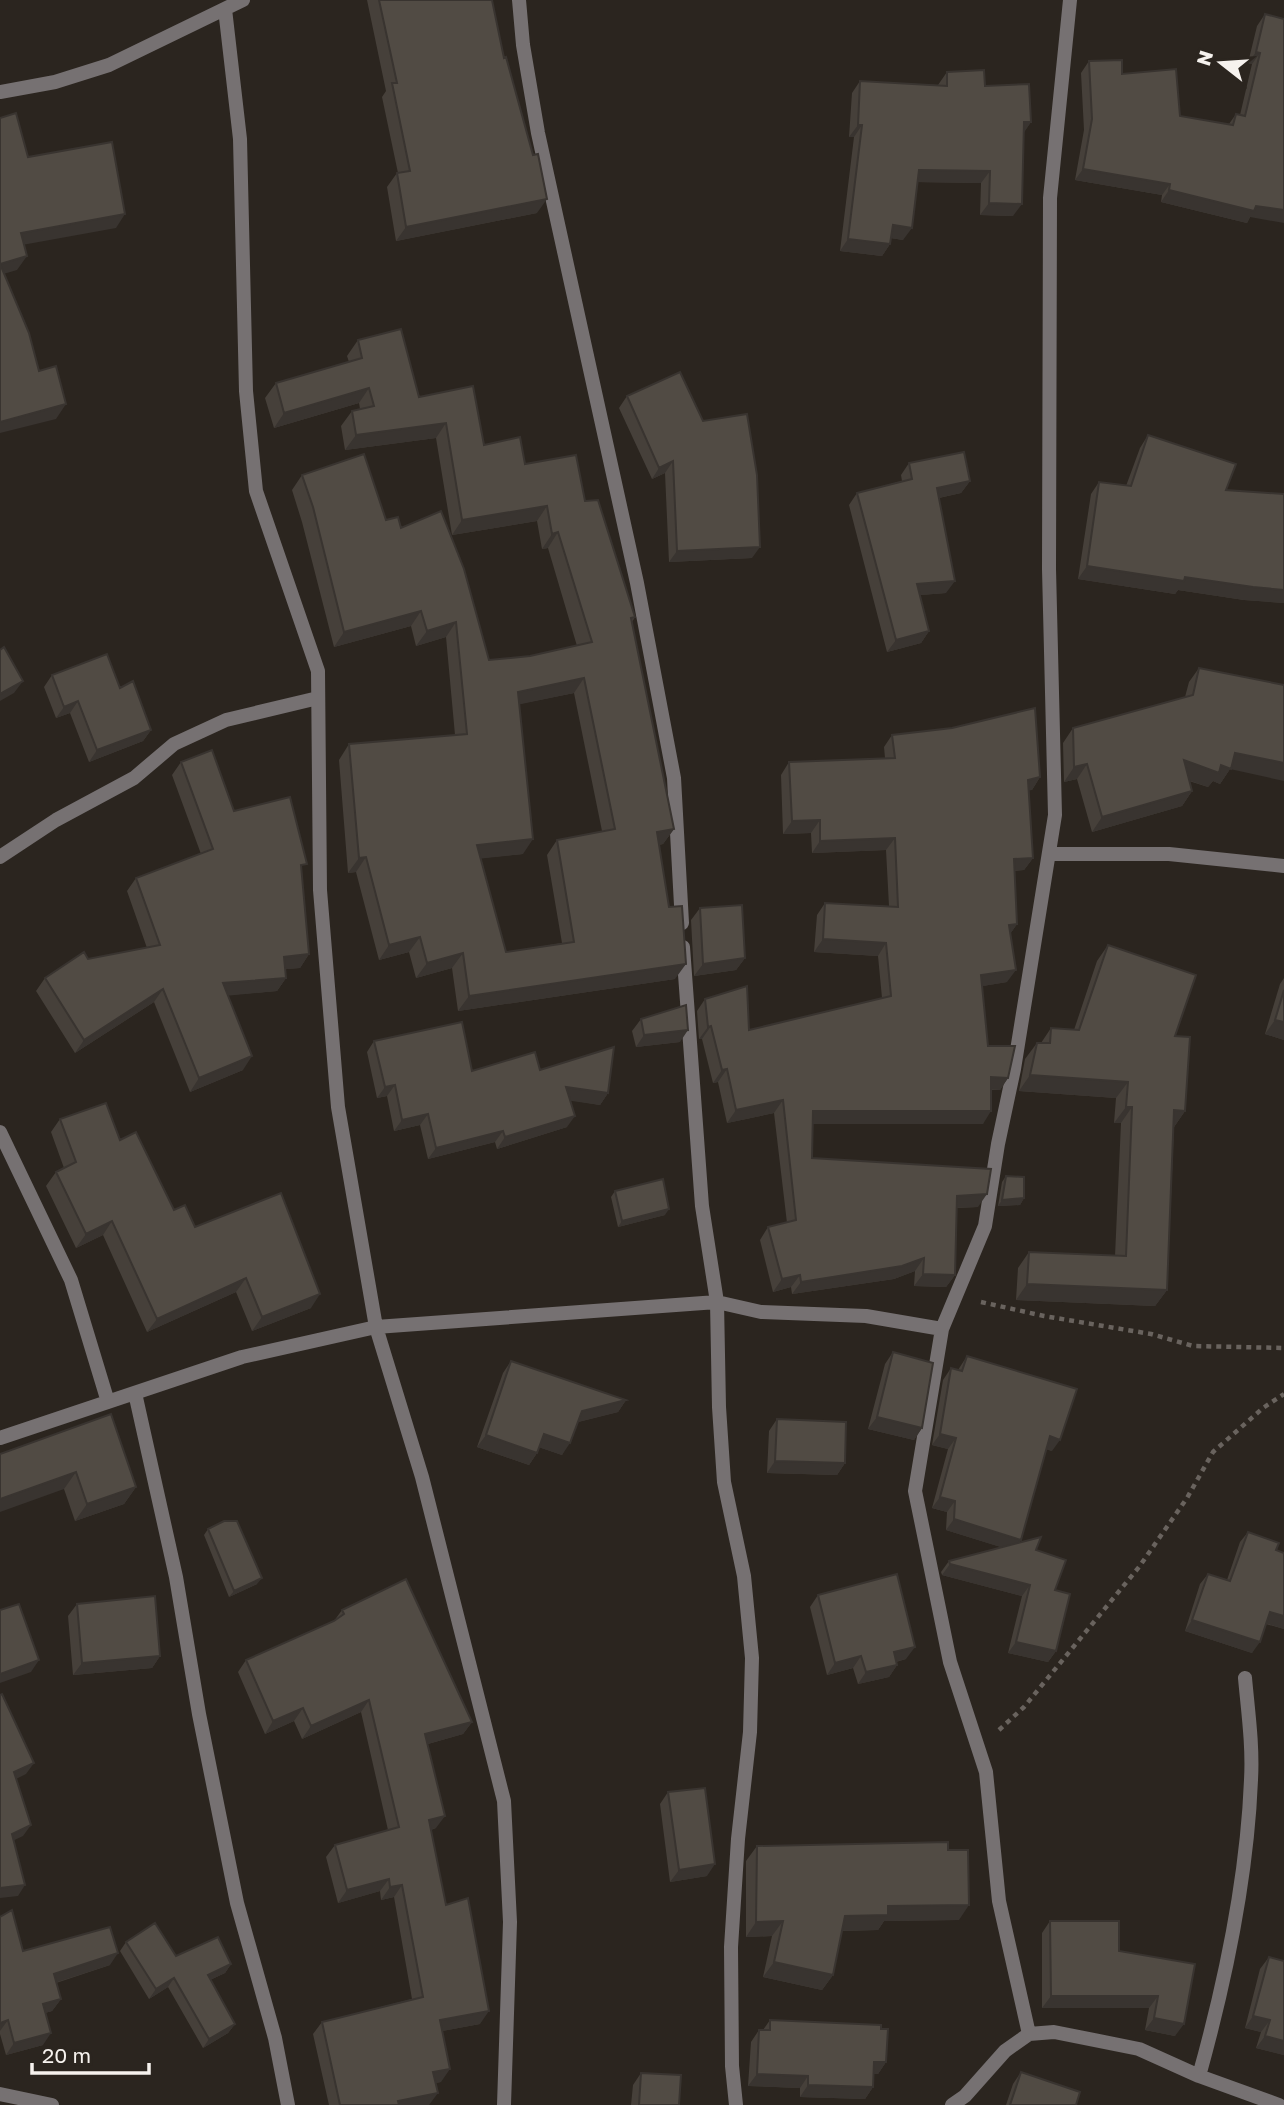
<svg xmlns="http://www.w3.org/2000/svg" width="1284" height="2105" viewBox="0 0 1284 2105" font-family="'Golos Text',sans-serif">
	<style>
		.lines { fill: none; stroke-linecap: round; stroke-linejoin: round }
		.path { stroke: #69635e; stroke-width: 4.5; stroke-dasharray: 5 5; stroke-linecap: butt }
		.street { stroke: #767172; stroke-width: 14 }
		.wall { fill: #46403a; fill-rule: evenodd }
		.shaded-wall { fill: #393430 }
		.building { fill: #514b44; stroke: #393430; stroke-width: 2; fill-rule: evenodd }
	</style>
	<rect width="100%" height="100%" fill="#2b251f"/>
	<g class="lines">
		<path class="path" d="M981,1302L1044,1316L1151,1334L1193,1346L1284,1348
			M999,1730L1024,1707L1139,1567L1187,1498L1213,1452L1263,1408L1284,1394"/>
		<path class="street" d="M519,0L523,45L538,133L637,583L674,778L682,923
			M225,9L240,139L246,391L256,491L318,671L320,890L338,1107L376,1327L422,1477L504,1801L510,1922L504,2105
			M0,92L55,82L109,65L243,0
			M1049,854H1169L1284,866
			M0,857L56,820L134,778L174,744L226,720L318,698
			M683,947L702,1206L717,1302L719,1407L724,1482L744,1576L752,1658L750,1732L738,1839L731,1947L732,2066L736,2105
			M0,1132L71,1280L108,1402
			M135,1393L176,1577L199,1714L237,1903L275,2038L288,2105
			M0,1438L242,1357L376,1327L717,1302L761,1312L866,1316L942,1329
			M1029,2034L999,1901L986,1772L950,1662L915,1491L942,1329L985,1226L998,1144L1014,1069L1055,815L1049,569L1050,198L1070,0
			M1199,2076C1226,1979 1247,1880 1251,1780C1253,1746 1248,1711 1245,1678
			M0,2094L52,2105
			M952,2105L965,2096L1005,2051L1029,2034L1054,2032L1139,2049L1199,2076L1279,2105"/>
	</g>
	<path class="wall" d="M367,0H492L537,213L396,241L387,187L397,173H398L382,97L386,91Z
		M1265,14L1250,217L1247,223L1161,202L1162,195L1075,180L1084,130L1081,73L1089,61L1122,74L1180,116L1229,124L1236,114L1240,115L1252,64L1248,63L1257,26Z
		M947,72L985,86L1031,122L1023,133L1013,216L980,215L981,183L917,182L903,240L891,238L890,244L882,256L840,251L854,137H849L852,93L860,81L938,85Z
		M358,340L419,397L484,445L525,464L585,501L635,617L632,622L674,829L663,844L659,845L675,979L458,1011L452,968L416,978L409,952L379,960L356,872L348,873L339,760L349,744L455,735L446,637L416,646L411,626L334,647L302,522L292,490L302,475L401,528L489,660L530,656L577,646L548,548L542,549L537,521L452,535L436,438L345,450L341,426L352,411L360,409L359,403L274,428L265,398L276,383L349,362L347,356ZM574,693L602,831L557,840L547,855L562,943L506,952L481,858L523,854L519,704Z
		M627,396L752,558L669,562L665,473L652,479L619,408Z
		M1148,435L1226,490L1284,494V603L1244,600L1178,590L1175,594L1078,579L1091,494L1099,482L1126,486L1140,448Z
		M909,463L970,481L961,493L939,498L946,593L920,595L929,631L921,643L887,652L849,505L857,493L902,481L901,475Z
		M1199,668L1230,769L1220,784L1213,781L1208,787L1189,781L1192,791L1182,806L1092,832L1077,779L1064,782L1063,743L1073,728L1185,697L1189,682Z
		M52,675L120,688L151,730L143,741L89,762L70,713L56,718L44,687Z
		M892,735L1040,777L1032,790H1029L1033,858L1024,870L1014,871L1017,924L1010,934L1007,982L982,986L988,1046L1008,1078L1000,1090H991L983,1124H813L812,1158L978,1207L957,1208L955,1275L946,1287L914,1286L915,1271L894,1279L792,1294L791,1287L773,1292L760,1240L768,1227L787,1223L774,1113L727,1123L718,1082L713,1083L702,1039H699L697,1011L705,999L749,1030L882,998L878,956L814,952L817,915L825,903L889,906L886,850L812,853L811,833L783,834L781,775L789,762L885,758L884,747Z
		M181,762L302,872L309,954L300,968L285,969L286,978L277,991L228,995L243,1070L190,1092L154,1002L75,1053L36,991L45,978L88,959L147,948L127,891L136,878L201,854L172,775Z
		M700,908L745,958L736,970L694,976L691,920Z
		M1108,945L1175,1036L1185,1111L1174,1127L1167,1290L1155,1306L1016,1300L1018,1268L1029,1252L1115,1256L1121,1123H1114L1116,1098L1019,1091L1025,1059L1037,1043H1041L1051,1028L1074,1030L1097,961Z
		M1284,978V1040L1265,1034L1280,984Z
		M641,1019L680,1042L636,1047L632,1031Z
		M374,1041L472,1071L540,1070L608,1093L600,1105L570,1100L567,1127L497,1149L495,1142L428,1159L420,1125L394,1131L387,1096L377,1098L367,1052Z
		M60,1119L120,1140L174,1210L195,1227L311,1308L252,1331L236,1292L147,1332L103,1235L76,1248L46,1186L56,1172L64,1168L51,1132Z
		M1006,1176L1024,1198L1020,1205L998,1206L1002,1182Z
		M615,1191L665,1215L618,1227L611,1197Z
		M893,1352L922,1428L914,1440L868,1429L885,1364Z
		M967,1356L1052,1451L1046,1449L1021,1540L1019,1543L1036,1550L1055,1590L1056,1651L1048,1662L1008,1653L1022,1596L942,1575L941,1572L949,1561L1001,1547L946,1530L947,1512L932,1508L948,1449L932,1445L943,1380L951,1368L958,1370Z
		M511,1361L626,1400L618,1412L578,1422L562,1455L539,1447L537,1453L529,1465L477,1447L503,1373Z
		M777,1419L845,1463L837,1475L767,1473L769,1431Z
		M0,1454L136,1487L124,1504L75,1521L64,1489Z
		M208,1529L257,1584L229,1597L204,1535Z
		M1248,1532L1276,1550L1284,1629L1266,1624L1252,1653L1185,1631L1200,1584L1208,1574L1227,1580L1240,1542Z
		M818,1595L906,1659L896,1662L897,1665L889,1677L858,1684L853,1668L827,1675L810,1607Z
		M77,1604L160,1656L152,1668L73,1675L68,1616Z
		M342,1610L472,1722L463,1734L428,1744L436,1828L431,1830L446,1905L480,2024L442,2031L441,2082L435,2083L429,2105H329L313,2034L322,2022L412,1999L394,1897L381,1900L380,1891L338,1903L326,1857L335,1845L388,1830L361,1712L302,1739L294,1721L265,1734L238,1672L246,1660L334,1621Z
		M668,1792L707,1876L670,1882L660,1804Z
		M757,1846L948,1850L959,1920L884,1921L878,1930L842,1931L833,1975L822,1990L763,1977L772,1936L746,1937V1861Z
		M0,1917L23,1951L110,1965L56,1983L61,1999L52,2011L45,2013L43,2045L6,2055L0,2034Z
		M1050,1921L1119,1951L1195,1964L1175,2036L1145,2030L1149,2008H1042V1933Z
		M126,1942L176,1956L231,1964L225,1973L210,1980L235,2024L228,2033L203,2048L168,1987L149,1999L120,1951Z
		M1269,1957L1284,2055L1256,2048L1261,2032L1245,2028L1260,1969Z
		M770,2020L881,2029L886,2062L878,2074H873V2087L865,2099L800,2097V2088L748,2086L751,2042L759,2030H763Z
		M1021,2072L1076,2105H1006L1013,2084Z
		M641,2073L679,2105H631L633,2085Z"/>
	<path class="shaded-wall" d="M1256,52L1260,53L1252,64L1248,63Z
		M1024,122H1031L1023,134Z
		M858,125H862L854,137H849Z
		M1083,169L1170,184L1162,195L1075,180Z
		M919,170L990,171L981,183L910,182Z
		M1169,190L1284,210V223L1250,217L1247,223L1161,202Z
		M547,199L537,213L396,241L406,227Z
		M989,203L1022,204L1013,216L980,215Z
		M125,214L116,228L11,247L21,233Z
		M893,225L912,228L903,240L884,237Z
		M848,239L890,244L882,256L840,251Z
		M27,256L17,270L0,275V264Z
		M369,388L359,403L274,428L284,413Z
		M66,404L56,419L0,433V422Z
		M446,423L436,438L345,450L356,435Z
		M673,461L665,473L652,479L659,468Z
		M970,481L961,493L929,500L937,488Z
		M547,506L537,521L452,535L462,520Z
		M558,532L548,548L542,549L552,534Z
		M760,547L752,558L669,562L677,551Z
		M1087,566L1185,577L1284,590V603L1244,600L1178,590L1175,594L1078,579Z
		M955,581L946,593L909,596L917,584Z
		M421,611L411,626L334,647L344,632Z
		M456,622L446,637L416,646L427,631Z
		M929,631L921,643L887,652L896,640Z
		M584,678L574,693L507,707L518,692Z
		M23,681L14,693L0,701V694Z
		M78,701L70,713L56,718L64,707Z
		M151,730L143,741L89,762L97,750Z
		M1235,753L1284,763V781L1230,769L1220,784L1213,781L1208,787L1173,775L1184,760L1221,765Z
		M1087,764L1077,779L1064,782L1074,767Z
		M1040,777L1032,790L1020,792L1028,780Z
		M1192,791L1182,806L1092,832L1102,817Z
		M820,820L811,833L783,834L792,821Z
		M674,829L663,844L647,847L657,832Z
		M895,838L886,850L812,853L820,841Z
		M533,839L523,854L467,860L477,845Z
		M366,857L356,872L348,873L359,858Z
		M1033,858L1024,870L1005,871L1014,859Z
		M1017,924L1008,937L1009,925Z
		M420,937L409,952L379,960L389,945Z
		M823,939L886,943L878,956L814,952Z
		M463,953L452,968L416,978L427,963Z
		M309,954L300,968L275,970L284,957Z
		M745,958L736,970L694,976L703,964Z
		M686,964L675,979L458,1011L469,996Z
		M1016,970L1007,982L972,988L981,975Z
		M286,978L277,991L214,997L223,983Z
		M163,989L154,1002L75,1053L84,1040Z
		M1275,1020L1284,1022V1040L1265,1034Z
		M711,1026L702,1039H699L708,1027Z
		M688,1030L680,1042L636,1047L644,1035Z
		M252,1056L243,1070L190,1092L199,1078Z
		M727,1069L718,1082L713,1083L722,1070Z
		M1030,1075L1128,1082L1116,1098L1019,1091Z
		M991,1077L1008,1078L1000,1090L983,1089Z
		M395,1085L387,1096L377,1098L385,1087Z
		M566,1087L608,1093L600,1105L558,1099Z
		M783,1100L774,1113L727,1123L736,1110Z
		M1126,1107H1132L1121,1123H1114Z
		M1174,1110L1185,1111L1174,1127Z
		M813,1111H991L983,1124H804Z
		M428,1114L420,1125L394,1131L402,1120Z
		M575,1116L567,1127L497,1149L505,1137Z
		M503,1131L495,1142L428,1159L436,1148Z
		M987,1194L978,1207L949,1208L957,1196Z
		M1024,1198L1020,1205L998,1206L1002,1200Z
		M669,1209L665,1215L618,1227L622,1221Z
		M112,1221L103,1235L76,1248L86,1234Z
		M924,1258L915,1271L894,1279L792,1294L801,1282Z
		M923,1274L955,1275L946,1287L914,1286Z
		M800,1275L791,1287L773,1292L782,1279Z
		M246,1278L236,1292L147,1332L157,1319Z
		M1027,1284L1167,1290L1155,1306L1016,1300Z
		M320,1294L311,1308L252,1331L262,1317Z
		M626,1400L618,1412L574,1423L582,1411Z
		M877,1417L922,1428L914,1440L868,1429Z
		M544,1434L570,1443L562,1455L535,1446Z
		M940,1434L956,1438L948,1449L932,1445Z
		M486,1435L537,1453L529,1465L477,1447Z
		M1050,1436L1060,1440L1052,1451L1042,1448Z
		M775,1461L845,1463L837,1475L767,1473Z
		M76,1472L64,1489L0,1512V1499Z
		M136,1487L124,1504L75,1521L87,1504Z
		M940,1497L955,1501L947,1512L932,1508Z
		M954,1519L1021,1540L1013,1551L946,1530Z
		M950,1564L1030,1585L1022,1596L942,1575Z
		M262,1578L257,1584L229,1597L234,1591Z
		M1270,1612L1284,1616V1629L1262,1622Z
		M1192,1620L1260,1642L1252,1653L1185,1631Z
		M1016,1642L1056,1651L1048,1662L1008,1653Z
		M915,1647L906,1659L886,1664L894,1652Z
		M160,1656L152,1668L73,1675L82,1663Z
		M861,1656L853,1668L827,1675L835,1663Z
		M39,1660L31,1672L0,1683V1674Z
		M897,1665L889,1677L858,1684L866,1672Z
		M369,1700L361,1712L302,1739L311,1726Z
		M303,1708L294,1721L265,1734L273,1721Z
		M472,1722L463,1734L417,1747L425,1734Z
		M34,1763L26,1774L6,1784L14,1772Z
		M445,1816L436,1828L421,1832L429,1820Z
		M31,1825L23,1836L4,1845L12,1834Z
		M715,1864L707,1876L670,1882L679,1870Z
		M389,1879L380,1891L338,1903L347,1890Z
		M25,1885L18,1896L0,1898V1888Z
		M402,1885L394,1897L381,1900L390,1887Z
		M969,1905L959,1920L884,1921L878,1930L835,1931L845,1916L888,1906Z
		M783,1921L772,1936L746,1937L756,1922Z
		M118,1953L110,1965L45,1986L54,1974Z
		M774,1962L833,1975L822,1990L763,1977Z
		M231,1964L225,1973L201,1984L208,1975Z
		M174,1978L168,1987L149,1999L156,1989Z
		M1051,1996H1158L1149,2008H1042Z
		M61,1999L52,2011L35,2016L43,2004Z
		M489,2011L480,2024L432,2033L440,2020Z
		M1253,2016L1270,2020L1261,2032L1245,2028Z
		M1154,2018L1184,2024L1175,2036L1145,2030Z
		M8,2020L0,2031V2023Z
		M235,2024L228,2033L203,2048L209,2039Z
		M51,2033L43,2045L6,2055L14,2043Z
		M1265,2036L1284,2041V2055L1256,2048Z
		M874,2062H886L878,2074H865Z
		M450,2069L441,2082L424,2085L433,2072Z
		M757,2074L808,2076L800,2088L748,2086Z
		M808,2085L873,2087L865,2099L800,2097Z
		M438,2093L429,2105H395L398,2101Z"/>
	<path class="building" d="M379,0H492L504,58L506,57L533,155L538,154L547,199L406,227L397,173L410,171L392,83H397Z
		M1265,14L1284,19V210L1256,206L1254,211L1169,190L1170,184L1083,169L1092,119L1089,61L1122,60V74L1176,69L1180,116L1233,125L1236,114L1245,116L1260,53L1256,52Z
		M984,70L985,86L1029,84L1031,122H1024L1022,204L989,203L990,171L919,170L912,228L893,225L890,244L848,239L862,125H858L860,81L947,86V72Z
		M16,113L28,157L112,142L125,214L21,233L27,256L0,264L29,333L39,371L56,366L66,404L0,422V118Z
		M401,329L419,397L473,386L484,445L520,437L525,464L576,455L585,501L598,500L635,617L631,618L674,829L657,832L669,907L682,906L686,964L469,996L463,953L427,963L420,937L389,945L366,857L359,858L349,744L467,734L456,622L427,631L421,611L344,632L313,507L302,475L364,454L386,520L398,517L401,528L441,511L464,569L489,660L530,656L592,642L558,532L552,534L547,506L462,520L446,423L356,435L352,411L374,406L369,388L284,413L276,383L362,358L358,340ZM584,678L615,829L557,840L574,942L506,952L477,845L533,839L518,692Z
		M680,372L703,421L747,414L757,475L760,547L677,551L673,461L659,468L627,396Z
		M1148,435L1236,464L1226,490L1284,494V590L1253,587L1185,577L1184,581L1087,566L1099,482L1131,486Z
		M964,452L970,481L937,488L955,581L917,584L929,631L896,640L857,493L912,479L909,463Z
		M4,647L23,681L0,694V650Z
		M107,654L120,688L133,681L151,730L97,750L78,701L64,707L52,675Z
		M1199,668L1284,685V763L1235,753L1231,769L1221,765L1219,773L1184,760L1192,791L1102,817L1087,764L1074,767L1073,728L1193,695Z
		M1035,708L1040,777L1028,780L1033,858L1014,859L1017,924L1009,925L1016,970L981,975L988,1046H1015L1008,1078L991,1077V1111H813L812,1158L991,1169L987,1194L957,1196L955,1275L923,1274L924,1258L902,1266L801,1282L800,1275L782,1279L768,1227L796,1220L783,1100L736,1110L727,1069L722,1070L711,1026L708,1027L705,999L747,986L749,1030L891,996L886,943L823,939L825,903L898,907L895,838L820,841V820L792,821L789,762L895,758L892,735L952,728Z
		M212,750L234,811L290,797L307,864L301,865L309,954L284,957L286,978L223,983L252,1056L199,1078L163,989L84,1040L45,978L84,952L88,959L160,945L136,878L213,849L181,762Z
		M742,905L745,958L703,964L700,908Z
		M1108,945L1196,975L1175,1036L1190,1037L1185,1111L1174,1110L1167,1290L1027,1284L1029,1252L1126,1256L1132,1107H1126L1128,1082L1030,1075L1037,1043H1050L1051,1028L1079,1030Z
		M1284,990V1022L1275,1020Z
		M686,1005L688,1030L644,1035L641,1019Z
		M462,1022L472,1071L535,1052L540,1070L614,1047L608,1093L566,1087L575,1116L505,1137L503,1131L436,1148L428,1114L402,1120L395,1085L385,1087L374,1041Z
		M106,1103L120,1140L136,1132L174,1210L185,1205L195,1227L281,1193L320,1294L262,1317L246,1278L157,1319L112,1221L86,1234L56,1172L76,1162L60,1119Z
		M1006,1176L1024,1177V1198L1002,1200Z
		M663,1179L669,1209L622,1221L615,1191Z
		M893,1352L933,1363L922,1428L877,1417Z
		M967,1356L1077,1389L1060,1440L1050,1436L1021,1540L954,1519L955,1501L940,1497L956,1438L940,1434L951,1368L962,1371Z
		M511,1361L626,1400L582,1411L570,1443L544,1434L537,1453L486,1435Z
		M111,1414L136,1487L87,1504L76,1472L0,1499V1454Z
		M777,1419L846,1422L845,1463L775,1461Z
		M224,1521H237L262,1578L234,1591L208,1529Z
		M1248,1532L1279,1543L1276,1550L1284,1553V1616L1270,1612L1260,1642L1192,1620L1208,1574L1230,1581Z
		M1041,1537L1036,1550L1066,1560L1055,1590L1070,1594L1056,1651L1016,1642L1030,1585L950,1564L949,1561Z
		M897,1574L915,1647L894,1652L897,1665L866,1672L861,1656L835,1663L818,1595Z
		M406,1579L472,1722L425,1734L445,1816L429,1820L446,1905L468,1898L489,2011L440,2020L450,2069L433,2072L438,2093L398,2101L399,2105H340L322,2022L423,1997L402,1885L390,1887L389,1879L347,1890L335,1845L399,1827L369,1700L311,1726L303,1708L273,1721L246,1660L334,1621L344,1614L342,1610Z
		M155,1596L160,1656L82,1663L77,1604Z
		M19,1604L39,1660L0,1674V1610Z
		M2,1694L34,1763L14,1772L31,1825L12,1834L25,1885L0,1888V1695Z
		M705,1788L715,1864L679,1870L668,1792Z
		M948,1842V1850H968L969,1905L888,1906V1915L845,1916L833,1975L774,1962L783,1921L756,1922L757,1846Z
		M12,1910L23,1951L110,1927L118,1953L54,1974L61,1999L43,2004L51,2033L14,2043L8,2020L0,2023V1917Z
		M1050,1921H1119V1951L1195,1964L1184,2024L1154,2018L1158,1996H1051Z
		M155,1923L176,1956L218,1937L231,1964L208,1975L235,2024L209,2039L174,1978L156,1989L126,1942Z
		M1269,1957L1284,1961V2041L1265,2036L1270,2020L1253,2016Z
		M770,2020L881,2025V2029H888L886,2062H874L873,2087L808,2085V2076L757,2074L759,2030H770Z
		M1021,2072L1080,2092L1076,2105H1010Z
		M641,2073L681,2075L679,2105H639Z"/>
	<g transform="translate(1221 63) rotate(287)" stroke="#2b251f" stroke-width="5" paint-order="stroke">
	<path d="M0-5L12 26L0 18L-12 26Z" fill="#f6f2ee"/>
	<text y="-10" font-size="19" font-weight="bold" text-anchor="middle" fill="#f6f2ee">N</text>
	</g>
	<path d="M32 2063v10h117v-10" fill="none" stroke="#f6f2ee" stroke-width="3.5"/>
	<text x="42" y="2063" font-size="21" fill="#f6f2ee" stroke="#2b251f" stroke-width="5" paint-order="stroke">20 m</text>
</svg>
